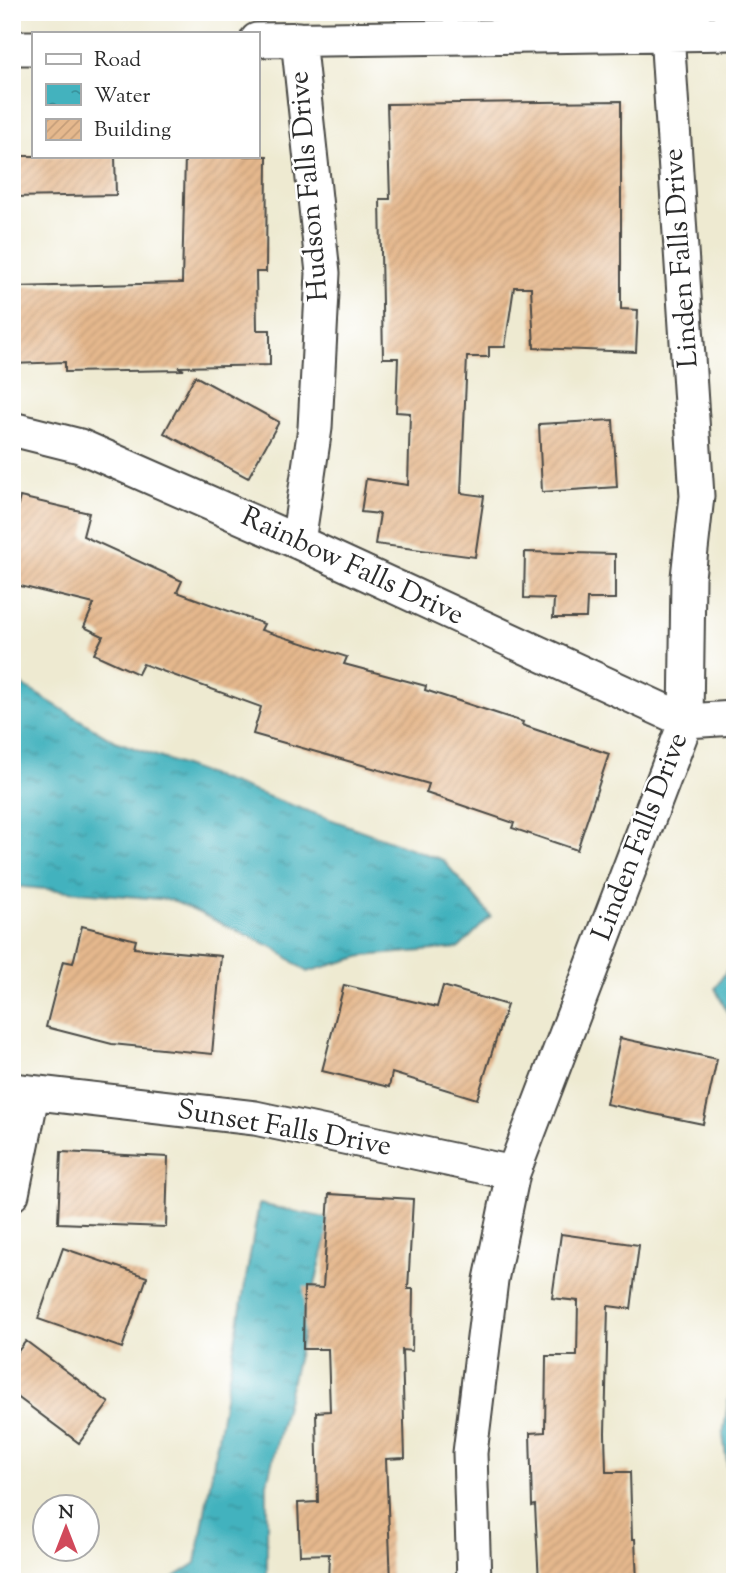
<svg xmlns="http://www.w3.org/2000/svg" width="747" height="1594" viewBox="0 0 747 1594" font-family="'Sorts Mill Goudy',serif">
	<style>
		.water { fill: url(#water-ripples); stroke: #376e74; stroke-width: 2 }
		.building { fill: url(#building-hatch) }
		.lines { fill: none; stroke-linecap: round; stroke-linejoin: round }
		.street-casing { stroke: #484844; stroke-width: 37 }
		.street { stroke: #fff; stroke-width: 33 }
		.labels { text-anchor: middle; dominant-baseline: central; stroke-width: 5; stroke-linejoin: round; paint-order: stroke }
		.street-label { font-size: 28px; fill: #2b2b2b; stroke: #fff }
	</style>
	<defs>
		<pattern id="water-ripples" width="26" height="14" patternUnits="userSpaceOnUse" patternTransform="scale(1.75)"><rect width="26" height="14" fill="#43b2be"/><path d="M2 4q2-2 4 0t4 0M15 11q2-2 4 0t4 0" fill="none" stroke="#38919b"/></pattern>
		<pattern id="building-hatch" width="6" height="6" patternUnits="userSpaceOnUse" patternTransform="scale(1.75)"><rect width="6" height="6" fill="#e5b88d"/><path d="M-1 1l2-2M0 6l6-6M5 7l2-2" fill="none" stroke="#c59e7a"/></pattern>
	</defs>
	<rect width="100%" height="100%" fill="#fff"/>
	<filter id="ink" filterUnits="userSpaceOnUse"><feTurbulence type="fractalNoise" baseFrequency=".0143" numOctaves="2"/><feDisplacementMap in="SourceGraphic" scale="14" xChannelSelector="R" yChannelSelector="G"/><feConvolveMatrix kernelMatrix="1 2 1 2 8 2 1 2 1" color-interpolation-filters="sRGB"/></filter>
	<filter id="wash" filterUnits="userSpaceOnUse"><feTurbulence type="fractalNoise" baseFrequency=".00686" numOctaves="4" result="noise"/><feDisplacementMap in="SourceGraphic" scale="28" xChannelSelector="R" yChannelSelector="G"/><feGaussianBlur stdDeviation="1.57" result="paint"/><feColorMatrix in="noise" values="0 0 0 0 0 0 0 0 0 0 0 0 0 0 0 0 0 1.4 0 .05"/><feComposite in="paint" operator="in"/></filter>
	<g filter="url(#wash)">
		<rect width="100%" height="100%" fill="#eeead1"/>
		<path class="water" d="M12,679L115,741L443,860L491,916L459,948L363,956L307,972L275,948L171,900L12,886Z
			M735,958V1028L715,988Z
			M259,1204L331,1219L267,1483V1582H167L196,1563Z
			M735,1358V1518L723,1435Z"/>
		<g id="blocks">
			<path class="building" d="M621,101V309L638,310L636,352L534,348L531,287H514L505,347H489V357H467L461,493L484,496L475,557L375,544L380,514L361,512L366,479L408,485L410,413L396,412L398,358H383L380,199H390L387,104Z
				M12,156H115L116,195L12,197Z
				M185,156H267L266,272H256L257,330H270V365L178,367L184,370L65,372V362L12,364V287L182,283Z
				M195,376L279,422L248,478L164,433Z
				M613,420L617,487L542,492L539,424Z
				M20,497L89,513L83,536L182,581L177,592L264,624L261,630L347,657L344,664L426,686L425,690L523,722L522,725L609,754L577,850L512,828L514,823L426,793L429,784L253,734L261,707L143,664L138,674L94,654L103,636L84,627L94,604L12,584V527Z
				M525,552L615,554V599H587L586,618H553L554,599L524,598Z
				M82,926L136,940L134,948L221,956L212,1054L112,1044L46,1027L63,961L73,963Z
				M344,985L437,1007L443,986L507,1005L477,1099L392,1073L389,1087L322,1071Z
				M620,1038L717,1059L703,1124L606,1104Z
				M61,1152L168,1157L166,1227L58,1223Z
				M329,1194L413,1199L408,1289H413L412,1351L402,1350L405,1458L386,1459L391,1582H328L329,1554L300,1555L298,1503L318,1502L316,1412L330,1411L328,1349H303L304,1287L323,1288Z
				M561,1234L639,1245L631,1309L608,1306L605,1433L606,1472H630L632,1539H635L637,1582H539L535,1505L532,1506L530,1433L545,1432L546,1356H577L578,1301L552,1298Z
				M63,1248L147,1277L122,1348L38,1319Z
				M26,1341L109,1403L79,1443L12,1393V1359Z"/>
		</g>
	</g>
	<g filter="url(#ink)">
		<use href="#blocks" fill-opacity="0" stroke="#484844" stroke-width="2"/>
		<g class="lines">
			<g class="street-casing">
				<path id="street" d="M298,39L323,273L315,428L298,542
					M257,40L735,33
					M12,48H33
					M12,429L80,446L298,542L686,721L735,718
					M12,1090L255,1118L513,1173
					M12,1194L32,1095
					M474,1582L470,1453L491,1280L513,1173L686,721L688,577L697,496L667,33"/>
			</g>
			<use href="#street" class="street"/>
		</g>
	</g>
	<g class="labels">
		<g class="street-label">
			<text transform="translate(310 186) rotate(-95)">Hudson Falls Drive</text>
			<text transform="translate(682 258) rotate(-94)">Linden Falls Drive</text>
			<text transform="translate(352 567) rotate(25)">Rainbow Falls Drive</text>
			<text transform="translate(641 837) rotate(-69)">Linden Falls Drive</text>
			<text transform="translate(284 1129) rotate(10)">Sunset Falls Drive</text>
		</g>
	</g>
	<rect width="747" height="1594" fill="none" stroke="#fff" stroke-width="42"/>
	<rect x="32" y="32" width="228" height="126" fill="#ffffff" stroke="#aaaaaa" stroke-width="2"/>
	<rect x="46" y="54" width="35" height="10" fill="#ffffff" stroke="#aaaaaa" stroke-width="2"/>
	<text x="94" y="66" font-size="21" fill="#2b2b2b">Road</text>
	<rect x="46" y="84" width="35" height="21" fill="url(#water-ripples)" stroke="#aaaaaa" stroke-width="2"/>
	<text x="94" y="102" font-size="21" fill="#2b2b2b">Water</text>
	<rect x="46" y="119" width="35" height="21" fill="url(#building-hatch)" stroke="#aaaaaa" stroke-width="2"/>
	<text x="94" y="136" font-size="21" fill="#2b2b2b">Building</text>
	<g transform="translate(66 1528)"><circle r="33" fill="#ffffff" stroke="#aaaaaa" stroke-width="2"/>
	<path d="M0-5L12 26L0 18L-12 26Z" fill="#d1495b"/>
	<text y="-10" font-size="19" font-weight="bold" text-anchor="middle" fill="#2b2b2b">N</text>
	</g>
</svg>
